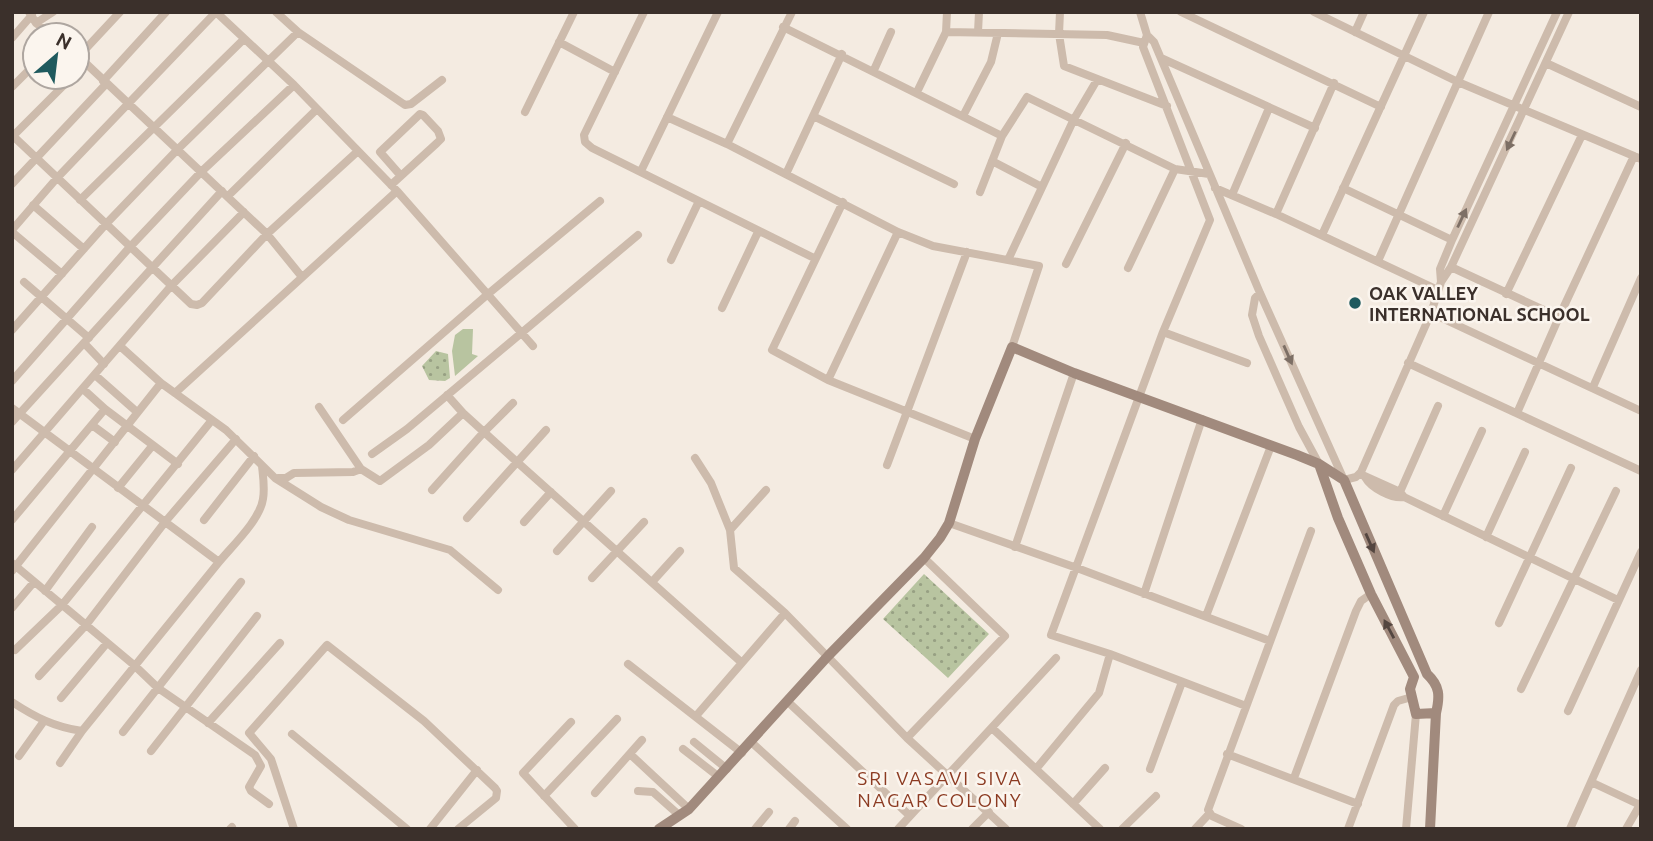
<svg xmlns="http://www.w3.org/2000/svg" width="1653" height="841" viewBox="0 0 1653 841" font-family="Ubuntu,sans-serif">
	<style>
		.grass { fill: #b8c4a0 }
		.park { fill: url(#park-dots) }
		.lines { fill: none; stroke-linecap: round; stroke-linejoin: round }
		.street { stroke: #cdbbac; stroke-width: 8 }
		.secondary { stroke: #a18a7d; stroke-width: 10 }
		.oneway { fill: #7d6f65 }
		.oneway2 { fill: #544640 }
		.poi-dot { fill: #1f5a5e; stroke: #fbf5ee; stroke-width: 2.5 }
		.labels { text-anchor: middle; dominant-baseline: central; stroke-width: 5; stroke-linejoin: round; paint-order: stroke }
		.poi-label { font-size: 18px; font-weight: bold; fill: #3b302b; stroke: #fbf5ee; text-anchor: start }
		.neighbourhood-label { font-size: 19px; letter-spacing: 2px; fill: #8c3b22; stroke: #fbf5ee }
	</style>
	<defs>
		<pattern id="park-dots" width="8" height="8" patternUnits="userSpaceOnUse" patternTransform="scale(1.75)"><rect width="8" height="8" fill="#b8c4a0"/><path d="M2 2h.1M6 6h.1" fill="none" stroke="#97a083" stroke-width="1.8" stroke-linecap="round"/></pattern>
	</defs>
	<rect width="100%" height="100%" fill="#f4ebe1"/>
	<path class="grass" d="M463,329H473L472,354L478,356L455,376L452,351L455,335Z"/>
	<path class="park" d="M436,351L448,354L450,378L445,381L429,380L422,366Z
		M924,574L989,634L948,678L883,619Z"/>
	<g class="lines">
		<path class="street" d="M29,12L36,23L52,35
			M216,12L294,85L397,191L533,346
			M276,12L298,32L405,105L411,104L442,80
			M644,12L584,135L585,142L592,148L814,258
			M1060,12L1059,34L1064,66L1167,106
			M1140,12L1147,35L1154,42L1260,293L1344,480L1356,477L1361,472L1431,313L1441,282L1440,269L1452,240L1557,12
			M1181,12L1381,107
			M1314,12L1458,82L1641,159
			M36,23L53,12
			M783,27L1002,136
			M946,32L1107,35L1144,43
			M978,32L979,12
			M1355,32L1364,12
			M1147,35L1143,47L1210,220L1163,332L1051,635L1110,654L1246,706
			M12,38L32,15
			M559,42L615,72
			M77,55L267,234L302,277
			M79,56L120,12
			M1161,58L1315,128
			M1546,63L1641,107
			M874,70L891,32
			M103,81L166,12
			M12,87L35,64
			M917,92L946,32L947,12
			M525,112L574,12
			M813,116L954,184
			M963,116L991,62L998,33
			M667,117L727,144L898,232L933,246L1039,266L1012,347
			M12,135L191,304L197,305L202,303L267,234L358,151
			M12,137L72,77
			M727,144L792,12
			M992,161L1042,187
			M641,171L718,12
			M786,174L842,54
			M12,184L106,84
			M391,185L437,143L441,139L438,131L423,115L420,114L380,152L401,176
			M1215,188L1276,214L1438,290
			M1343,188L1452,240
			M980,192L1002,136L1027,97L1175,169L1209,174
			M1232,195L1269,108
			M228,196L317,109
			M80,200L243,40
			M843,202L772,350L828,380L975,439
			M33,205L84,249
			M1276,214L1334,83
			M12,230L57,178L216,12
			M12,232L62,274
			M1322,235L1424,12
			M671,260L699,201
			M1008,260L1074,119L1097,80
			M1378,261L1489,12
			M1066,264L1126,143
			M1451,267L1559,317
			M1128,268L1175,169
			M24,282L89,338
			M1441,282L1451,267L1569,12
			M1260,293L1255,298L1252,315L1259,336L1299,427L1319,464
			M1506,294L1582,135
			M722,308L758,232
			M1431,313L1641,411
			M12,330L105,225L177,150L298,32
			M1163,332L1247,363
			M84,343L104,364
			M120,346L161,383L226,430L275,478L321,507L349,520L450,550L498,590
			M1408,363L1641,471
			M95,375L137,412
			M828,380L898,232
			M12,381L129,248L201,172L294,85
			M1593,387L1641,278
			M83,389L105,409L178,464
			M175,393L397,191
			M447,395L463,413L517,462L741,662
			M319,407L361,469L380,481L429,445L463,413
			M12,408L219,562L82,731C54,727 35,717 12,702
			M1517,413L1559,317L1634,156
			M343,420L488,294L600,201
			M12,422L222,191
			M92,425L115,442
			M372,454L407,429L638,235
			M695,458L711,483L730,530L734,568L785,613L907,738L1006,829
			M887,465L967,252
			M12,470L171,286L244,212
			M1360,474L1400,492L1404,497C1392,499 1371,488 1365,477
			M278,478H286L294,473L353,472L361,469
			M118,488L153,445
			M432,490L484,432L513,403
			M1400,492L1438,406
			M1404,497L1618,600
			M1443,516L1482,431
			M467,518L546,430
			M12,520L105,409
			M204,520L254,456
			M524,522L551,492
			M949,523L1077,568L1270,641
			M730,530L766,490
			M1486,537L1525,452
			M1015,547L1074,373
			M557,551L611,491
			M219,562C232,546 260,520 263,499C265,488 263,476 262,466
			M12,563L134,665L158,688L255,755L261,766L249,787L251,791L269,804
			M12,571L161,383
			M592,578L644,522
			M652,582L680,551
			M45,591L92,527
			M1144,594L1202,419
			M12,608L34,582
			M1206,616L1271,446
			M1499,623L1571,468
			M15,650L62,605L212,420
			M628,664L742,753
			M39,676L86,625L165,522L236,439
			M1521,689L1616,491
			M61,698L107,643
			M787,701L909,815
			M1568,711L1641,552
			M696,716L785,613
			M571,722L523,773L575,829
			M208,723L280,643
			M992,728L1100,829
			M123,732L241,582
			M292,734L407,829
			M907,738L1005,636L924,558
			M750,741L847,829
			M694,742L727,769
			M683,749L719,777
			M151,751L257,616
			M630,754L689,809
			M1227,754L1358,804
			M19,756L44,721
			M60,763L82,731
			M1036,769L1099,693L1110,654
			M1150,769L1182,682
			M1294,778L1356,611L1361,601L1371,594
			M1591,782L1640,805
			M638,791L653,792L679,815
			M595,793L642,740
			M544,796L617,719
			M1073,804L1105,768
			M230,829L232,827
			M294,829L271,759L249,733L327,645L424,721L495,788L497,791L496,798L458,829
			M430,829L477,770
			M755,829L769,812
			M789,829L795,821
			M898,829L1056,658
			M972,829L989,812
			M1122,829L1156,796
			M1195,829L1209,814
			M1241,829L1212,816L1208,810L1311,531
			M1348,829L1394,705L1398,701L1412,697
			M1406,829L1416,714
			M1570,829L1641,670
			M1626,829L1641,803"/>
		<path class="secondary" d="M1319,464L1338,518L1371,594L1414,677L1410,689L1416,714L1436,713
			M659,829L689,809L828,656L924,558L940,538L949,523L975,439L1012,347L1074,373L1297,455L1319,464L1344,480L1427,674C1440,686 1440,696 1436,713L1430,829"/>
	</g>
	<defs><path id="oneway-solid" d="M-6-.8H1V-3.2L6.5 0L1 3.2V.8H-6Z" transform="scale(1.75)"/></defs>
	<g class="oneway">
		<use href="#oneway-solid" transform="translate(1511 141) rotate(115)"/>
		<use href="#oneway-solid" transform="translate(1462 218) rotate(-65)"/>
		<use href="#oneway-solid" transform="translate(1288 355) rotate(66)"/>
	</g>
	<g class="oneway2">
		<use href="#oneway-solid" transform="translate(1370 543) rotate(66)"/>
		<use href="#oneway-solid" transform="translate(1389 629) rotate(-118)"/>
	</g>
	<circle class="poi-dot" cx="1355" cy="303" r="7"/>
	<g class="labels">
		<g class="poi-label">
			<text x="1369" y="293">OAK VALLEY<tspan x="1369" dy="21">INTERNATIONAL SCHOOL</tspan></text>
		</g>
		<g class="neighbourhood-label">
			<text x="940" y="778">SRI VASAVI SIVA<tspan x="940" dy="22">NAGAR COLONY</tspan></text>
		</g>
	</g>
	<rect width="1653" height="841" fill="none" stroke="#3b302b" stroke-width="28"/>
	<g transform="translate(56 56) rotate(28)"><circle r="33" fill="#fbf5ee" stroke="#aea6a0" stroke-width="2"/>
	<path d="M0-5L12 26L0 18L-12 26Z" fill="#1f5a5e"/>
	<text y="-10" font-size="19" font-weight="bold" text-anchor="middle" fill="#3b302b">N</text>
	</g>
</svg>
